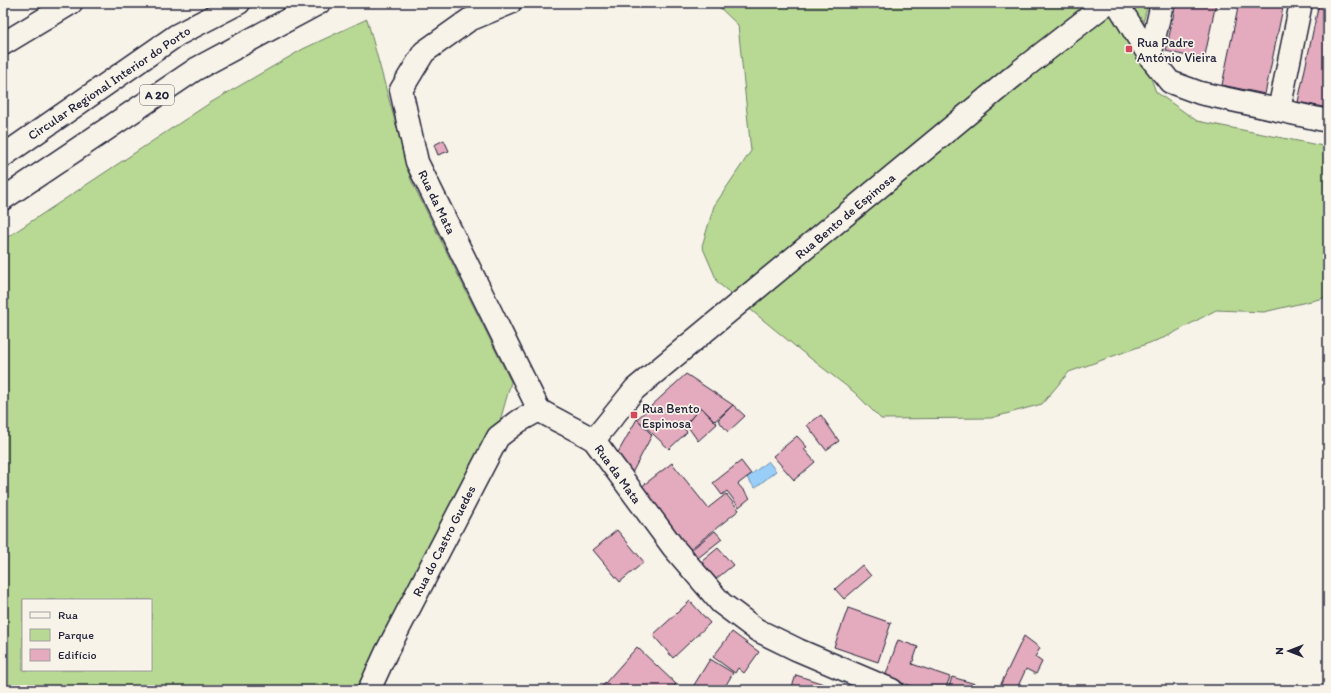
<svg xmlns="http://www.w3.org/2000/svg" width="1331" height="693" viewBox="0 0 1331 693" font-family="Itim,sans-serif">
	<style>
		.green { fill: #b8d993; stroke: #6d7e67; fill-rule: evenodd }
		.water { fill: #98cef7; stroke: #6989ac }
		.building { fill: #e3abbd; stroke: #22223b }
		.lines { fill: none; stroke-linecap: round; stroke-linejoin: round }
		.minor-casing { stroke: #22223b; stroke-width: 25 }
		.highway-casing { stroke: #22223b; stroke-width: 25 }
		.minor { stroke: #f7f3e8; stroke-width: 22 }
		.highway { stroke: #f7f3e8; stroke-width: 22 }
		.poi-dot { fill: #d1495b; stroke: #f7f3e8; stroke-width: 1.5 }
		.labels { text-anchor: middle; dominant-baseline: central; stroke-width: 3.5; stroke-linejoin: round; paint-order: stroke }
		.shield { fill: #f7f3e8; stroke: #62616f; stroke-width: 1 }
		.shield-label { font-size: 12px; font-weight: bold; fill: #22223b }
		.poi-label { font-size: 13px; fill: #22223b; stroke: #f7f3e8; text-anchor: start }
		.street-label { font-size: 13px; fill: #22223b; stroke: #f7f3e8 }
	</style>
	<rect width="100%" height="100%" fill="#f7f3e8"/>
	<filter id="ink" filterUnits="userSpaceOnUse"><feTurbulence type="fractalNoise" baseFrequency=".025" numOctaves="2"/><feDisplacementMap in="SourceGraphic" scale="8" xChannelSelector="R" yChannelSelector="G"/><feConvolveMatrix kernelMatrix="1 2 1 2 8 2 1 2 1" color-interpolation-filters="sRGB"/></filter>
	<g filter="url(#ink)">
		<path class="green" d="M715,3H1123L1156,92L1197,121L1328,147V297L1264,312L1216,310L1166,337L1069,372L1042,404L991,418L881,419L854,392L801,351L718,283L702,246L714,206L751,151L738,25Z
			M1130,3H1148L1143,23Z
			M367,19L411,180L511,382L500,421L372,662L374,690H3V240L210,103L303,49ZM23,600H151V670H23Z"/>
		<path class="water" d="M768,461L776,471L755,488L747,478Z"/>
		<path class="building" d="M1176,3H1216L1204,60L1166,51Z
			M1239,3H1284L1265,94L1222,85Z
			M1319,3H1328V108L1298,102Z
			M444,140L449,151L438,155L434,145Z
			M686,374L733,405L715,421L701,407L683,427L687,432L669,449L637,419Z
			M733,405L745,416L728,432L718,420Z
			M701,407L717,424L698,441L686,424Z
			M821,415L839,441L826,450L807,425Z
			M637,419L652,435L632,473L616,456Z
			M797,436L807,447L804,449L815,462L794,480L773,456Z
			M741,461L751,474L738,484L750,498L739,507L727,491L722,495L713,483Z
			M672,463L708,508L726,494L739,510L689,550L641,487Z
			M617,530L644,562L620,582L593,550Z
			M715,531L722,539L698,558L692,549Z
			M718,548L733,565L716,579L701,562Z
			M862,565L871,576L844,599L835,589Z
			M690,601L710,623L673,658L653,635Z
			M848,608L891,623L878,662L834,647Z
			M732,632L759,652L744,673L738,668L735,673L713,657Z
			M1024,636L1040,648L1035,657L1042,662L1036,674L1026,669L1019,684L1018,690L999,688Z
			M898,640L918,647L912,664L950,677L945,690H922L885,677Z
			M637,647L676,684L671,690H656L654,688L652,690H599Z
			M710,659L733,673L723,690H691Z
			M796,675L830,686L829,690H791Z
			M952,677L989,688V690H948Z"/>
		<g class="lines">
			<g class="minor-casing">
				<path id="minor" d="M510,3L469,20L424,52L401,90L417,162L539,410C557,421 576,429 594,440L673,547L721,603L757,630L798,650L892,690
					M1117,3L1150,57L1170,82L1200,93L1328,121
					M3,44L71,3
					M1150,57L1162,3
					M1279,110L1301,3
					M594,440L635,389L1021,70L1107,3
					M369,690L386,653L498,437L519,421L539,410"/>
			</g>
			<g class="highway-casing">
				<path id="highway" d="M3,156L177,35L239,3
					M3,199L196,69L319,3"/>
			</g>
			<use href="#minor" class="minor"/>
			<use href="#highway" class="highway"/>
		</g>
	</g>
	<g class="poi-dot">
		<rect x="1125" y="45" width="8" height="8" rx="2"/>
		<rect x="630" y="411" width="8" height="8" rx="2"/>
	</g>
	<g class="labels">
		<rect class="shield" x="140" y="85" width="34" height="20" rx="3"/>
		<g class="shield-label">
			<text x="157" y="95">A 20</text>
		</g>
		<g class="poi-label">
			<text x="1137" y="42">Rua Padre<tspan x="1137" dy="15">António Vieira</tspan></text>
			<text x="642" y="408">Rua Bento<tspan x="642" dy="15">Espinosa</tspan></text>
		</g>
		<g class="street-label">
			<text transform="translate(109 83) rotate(-34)">Circular Regional Interior do Porto</text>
			<text transform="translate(437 202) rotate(64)">Rua da Mata</text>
			<text transform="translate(845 216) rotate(-40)">Rua Bento de Espinosa</text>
			<text transform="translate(618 474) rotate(54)">Rua da Mata</text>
			<text transform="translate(444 541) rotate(-63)">Rua do Castro Guedes</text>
		</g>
	</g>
	<rect width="1331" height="693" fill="none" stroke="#f7f3e8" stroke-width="16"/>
	<rect x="8" y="8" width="1315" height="677" fill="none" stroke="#22223b" stroke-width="1.5" filter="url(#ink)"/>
	<rect x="22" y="599" width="130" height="72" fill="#f7f3e8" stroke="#a29fa3"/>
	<rect x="30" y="612" width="20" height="6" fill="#f7f3e8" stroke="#a29fa3"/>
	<text x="58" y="619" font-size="12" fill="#22223b">Rua</text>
	<rect x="30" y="629" width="20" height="12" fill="#b8d993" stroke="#a29fa3"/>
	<text x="58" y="639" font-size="12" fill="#22223b">Parque</text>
	<rect x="30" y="649" width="20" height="12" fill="#e3abbd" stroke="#a29fa3"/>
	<text x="58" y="659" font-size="12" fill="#22223b">Edifício</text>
	<g transform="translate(1289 651) rotate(270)" stroke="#f7f3e8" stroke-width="3" paint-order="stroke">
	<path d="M0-3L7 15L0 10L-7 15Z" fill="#22223b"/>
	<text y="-6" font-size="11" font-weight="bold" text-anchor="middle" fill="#22223b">N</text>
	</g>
</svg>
